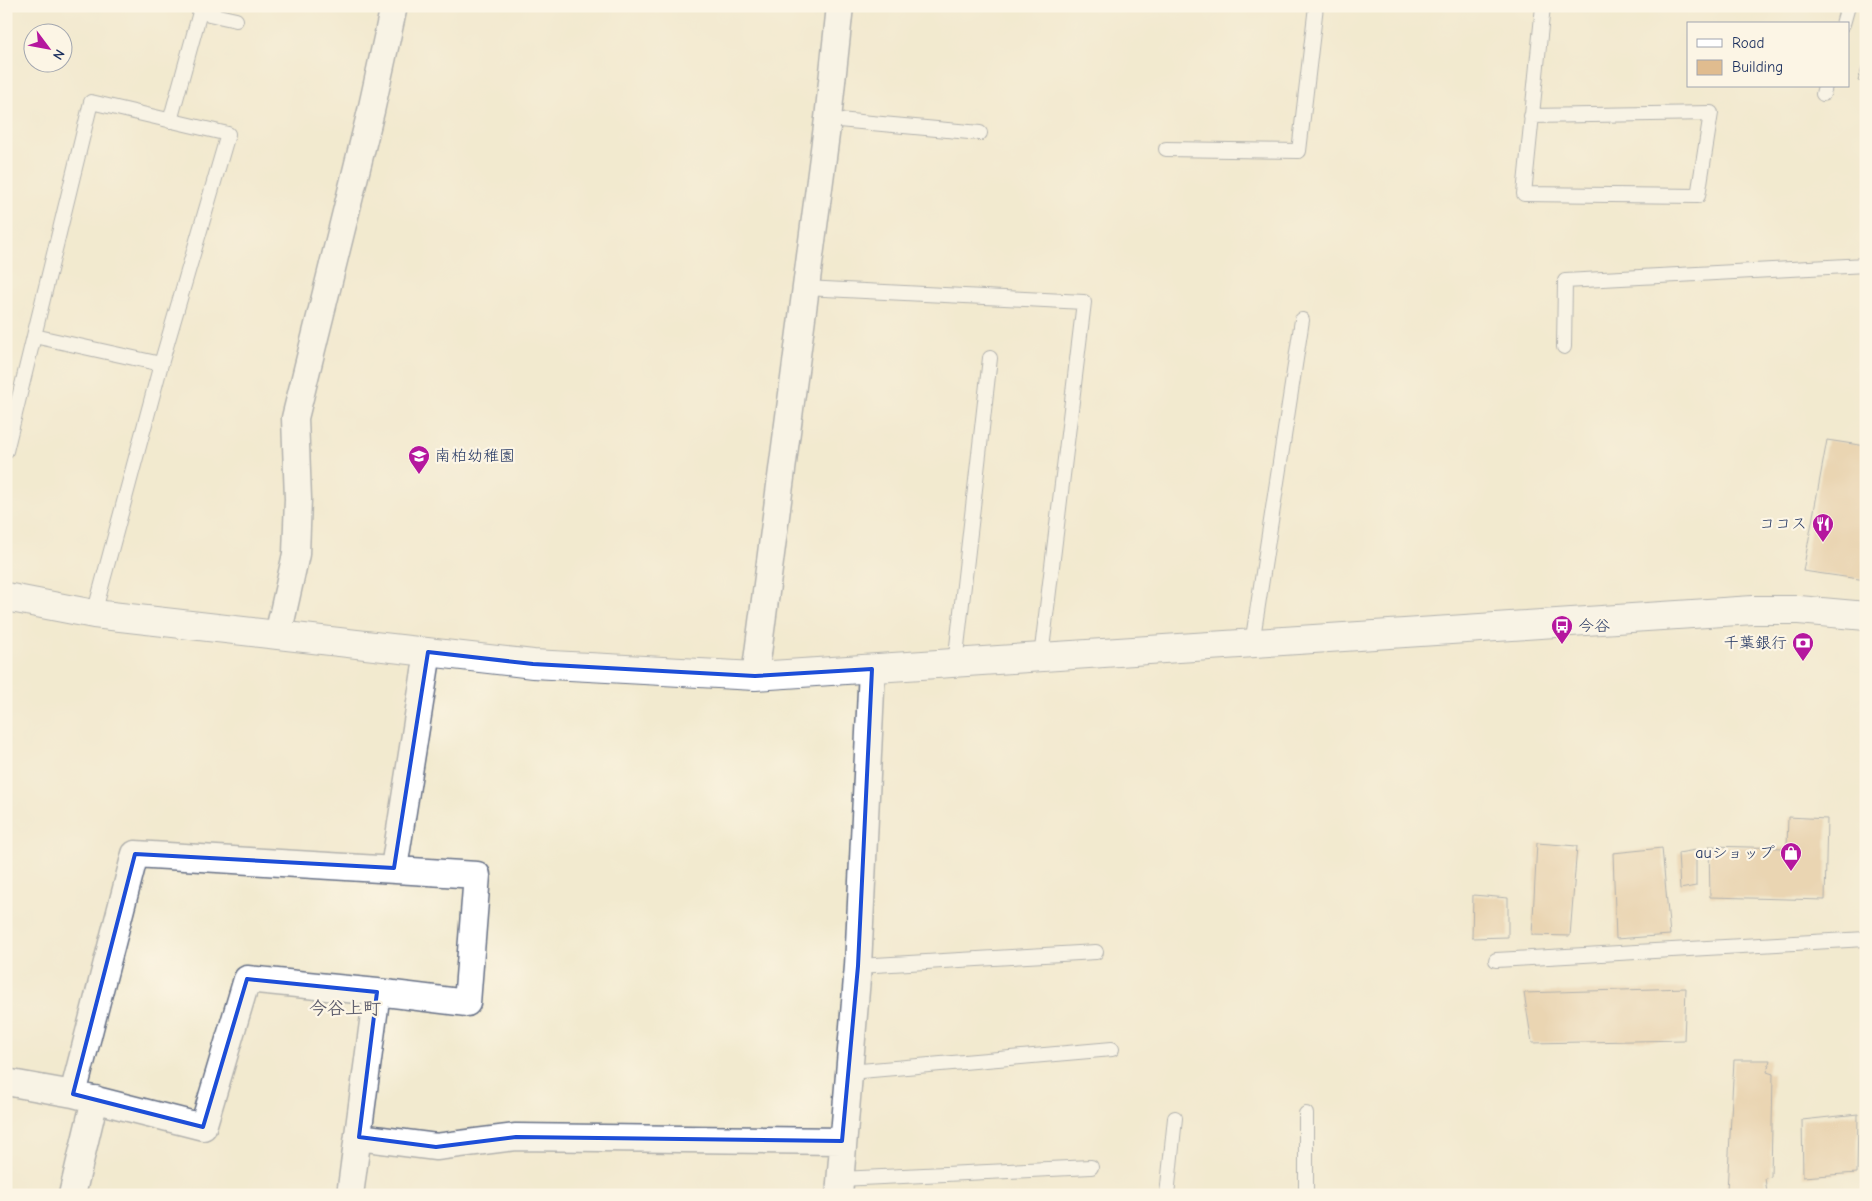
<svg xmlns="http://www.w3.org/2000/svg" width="1872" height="1201" viewBox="0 0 1872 1201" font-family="'Comic Neue','Klee One',sans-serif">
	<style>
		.building { fill: #e0bc8f }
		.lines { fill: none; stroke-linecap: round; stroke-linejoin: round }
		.service-casing { stroke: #667086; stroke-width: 16 }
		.minor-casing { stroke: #667086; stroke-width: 29 }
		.tertiary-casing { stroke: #667086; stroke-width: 30 }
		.service { stroke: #fff; stroke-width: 14 }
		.minor { stroke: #fff; stroke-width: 26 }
		.tertiary { stroke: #fff; stroke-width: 28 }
		.marked { fill: none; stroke: #1d4ed8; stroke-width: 4; stroke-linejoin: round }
		.labels { text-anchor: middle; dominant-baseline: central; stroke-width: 4.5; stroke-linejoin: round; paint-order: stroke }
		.poi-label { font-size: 16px; fill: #1b2f5e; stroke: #fcf5e5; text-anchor: end }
		.neighbourhood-label { font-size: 18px; font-weight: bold; fill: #60606f; stroke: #fcf5e5 }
	</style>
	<rect width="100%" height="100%" fill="#fcf5e5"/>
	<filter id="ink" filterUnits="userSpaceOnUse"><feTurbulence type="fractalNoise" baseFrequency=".02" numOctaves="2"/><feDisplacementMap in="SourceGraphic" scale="10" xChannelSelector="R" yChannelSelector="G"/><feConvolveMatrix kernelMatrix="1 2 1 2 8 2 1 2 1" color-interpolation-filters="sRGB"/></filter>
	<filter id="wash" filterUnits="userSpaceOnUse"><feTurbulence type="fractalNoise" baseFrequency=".0096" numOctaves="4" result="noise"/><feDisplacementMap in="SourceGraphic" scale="20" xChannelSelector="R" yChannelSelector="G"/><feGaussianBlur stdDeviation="1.12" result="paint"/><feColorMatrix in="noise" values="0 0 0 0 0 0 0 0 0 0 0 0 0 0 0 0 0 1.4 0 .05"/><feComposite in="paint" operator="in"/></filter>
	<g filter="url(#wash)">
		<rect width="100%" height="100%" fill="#f2eacf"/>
		<g id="blocks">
			<path class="building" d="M1866,54V83L1858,81Z
				M1827,440L1866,446V580L1803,571Z
				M1788,817L1827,819L1825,900L1710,897L1709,846L1787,848Z
				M1537,843L1577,846L1570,936L1532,935Z
				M1662,848L1670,935L1616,939L1613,853Z
				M1696,850V886L1680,889L1678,853Z
				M1473,895L1508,898V937L1472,938Z
				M1686,988L1684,1040L1532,1043L1524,993Z
				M1734,1060H1770L1767,1072L1773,1074L1771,1177L1765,1178L1767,1193L1727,1191Z
				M1858,1114L1857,1173L1803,1177L1802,1120Z"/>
		</g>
	</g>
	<g filter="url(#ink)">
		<use href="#blocks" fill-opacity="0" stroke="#667086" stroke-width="1"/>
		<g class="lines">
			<g class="service-casing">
				<path id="service" d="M1843,24L1848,6
					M1823,94L1825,86
					M1531,116L1711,113L1698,196L1524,194L1543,6
					M828,119L980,133
					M170,121L200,12L236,20
					M1166,149L1299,151L1316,6
					M805,288L1084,302L1041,657
					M34,336L161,364
					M1564,347L1565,281L1866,265
					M6,451L91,102L228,134L161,364L94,614
					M1252,644L1302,320
					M955,664L990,358
					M1496,960L1866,939
					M858,966L1096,952
					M849,1072L1112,1049
					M840,1179L1091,1167
					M1167,1195L1175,1118
					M1306,1195V1114"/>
			</g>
			<g class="minor-casing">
				<path id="minor" d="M278,635L296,554L298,499L295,418L371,111L394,6
					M755,676L828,119L840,6
					M394,868L428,652
					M6,1082L73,1094L203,1127L247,979L377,992L467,1003L477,875L135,854L73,1094
					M359,1137L436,1147L516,1137L842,1141
					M72,1195L95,1099
					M350,1195L377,992
					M839,1195L858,966L872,669"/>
			</g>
			<g class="tertiary-casing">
				<path id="tertiary" d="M6,597L94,614L533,664L755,676L1753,610H1799L1866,616"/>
			</g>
			<use href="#service" class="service"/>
			<use href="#minor" class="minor"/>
			<use href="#tertiary" class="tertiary"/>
		</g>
	</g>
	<path d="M0 0H1872V1201H0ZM428,652L533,664L755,676L872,669L858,966L842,1141L516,1137L436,1147L359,1137L377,992L247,979L203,1127L73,1094L135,854L394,868Z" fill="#f2eacf" fill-opacity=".55" fill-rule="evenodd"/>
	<path class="marked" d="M428,652L533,664L755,676L872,669L858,966L842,1141L516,1137L436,1147L359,1137L377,992L247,979L203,1127L73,1094L135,854L394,868Z"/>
	<defs>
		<g id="school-pin" transform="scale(1.125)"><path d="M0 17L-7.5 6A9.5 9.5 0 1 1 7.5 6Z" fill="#b5179e" stroke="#fcf5e5"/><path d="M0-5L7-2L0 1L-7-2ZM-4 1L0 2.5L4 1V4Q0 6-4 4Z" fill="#fff"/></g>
		<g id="restaurant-pin" transform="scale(1.125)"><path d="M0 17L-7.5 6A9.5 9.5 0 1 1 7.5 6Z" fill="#b5179e" stroke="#fcf5e5"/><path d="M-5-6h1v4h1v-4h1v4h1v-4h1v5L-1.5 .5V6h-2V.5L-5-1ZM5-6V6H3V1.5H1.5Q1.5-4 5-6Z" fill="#fff"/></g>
		<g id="bus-pin" transform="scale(1.125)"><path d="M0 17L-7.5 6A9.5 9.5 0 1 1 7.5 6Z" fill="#b5179e" stroke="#fcf5e5"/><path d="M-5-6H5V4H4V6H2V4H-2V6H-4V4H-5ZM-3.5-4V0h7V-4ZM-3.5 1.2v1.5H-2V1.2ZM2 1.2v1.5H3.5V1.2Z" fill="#fff"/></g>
		<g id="bank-pin" transform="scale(1.125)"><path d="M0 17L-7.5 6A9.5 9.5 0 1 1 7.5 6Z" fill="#b5179e" stroke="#fcf5e5"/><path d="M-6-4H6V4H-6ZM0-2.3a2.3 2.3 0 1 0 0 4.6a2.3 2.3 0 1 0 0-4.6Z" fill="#fff"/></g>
		<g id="shop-pin" transform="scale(1.125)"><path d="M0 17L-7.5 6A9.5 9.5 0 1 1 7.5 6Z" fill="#b5179e" stroke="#fcf5e5"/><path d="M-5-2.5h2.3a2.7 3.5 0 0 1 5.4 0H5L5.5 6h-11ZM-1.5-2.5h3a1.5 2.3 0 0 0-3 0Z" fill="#fff"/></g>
	</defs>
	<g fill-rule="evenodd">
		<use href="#school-pin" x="419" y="456"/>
		<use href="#restaurant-pin" x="1823" y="524"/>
		<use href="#bus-pin" x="1562" y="626"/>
		<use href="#bank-pin" x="1803" y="643"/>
		<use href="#shop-pin" x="1791" y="853"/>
	</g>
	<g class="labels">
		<g class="poi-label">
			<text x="435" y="456" text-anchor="start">南柏幼稚園</text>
			<text x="1807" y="524">ココス</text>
			<text x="1578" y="626" text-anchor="start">今谷</text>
			<text x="1787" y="643">千葉銀行</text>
			<text x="1775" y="853">auショップ</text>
		</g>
		<g class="neighbourhood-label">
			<text x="345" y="1008">今谷上町</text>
		</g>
	</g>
	<rect width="1872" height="1201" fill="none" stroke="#fcf5e5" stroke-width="25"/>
	<rect x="1687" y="22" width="162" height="65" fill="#fcf5e5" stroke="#a2a6af"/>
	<rect x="1697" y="39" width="25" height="8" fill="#ffffff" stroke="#a2a6af"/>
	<text x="1732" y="48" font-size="15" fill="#1b2f5e">Road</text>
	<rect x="1697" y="60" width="25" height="15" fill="#e0bc8f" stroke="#a2a6af"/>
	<text x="1732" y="72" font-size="15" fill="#1b2f5e">Building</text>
	<g transform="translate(48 48) rotate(122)"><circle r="24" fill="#fcf5e5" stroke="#a2a6af"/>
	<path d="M0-4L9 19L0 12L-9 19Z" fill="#b5179e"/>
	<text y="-8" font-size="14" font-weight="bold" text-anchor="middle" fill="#1b2f5e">N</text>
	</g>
</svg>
